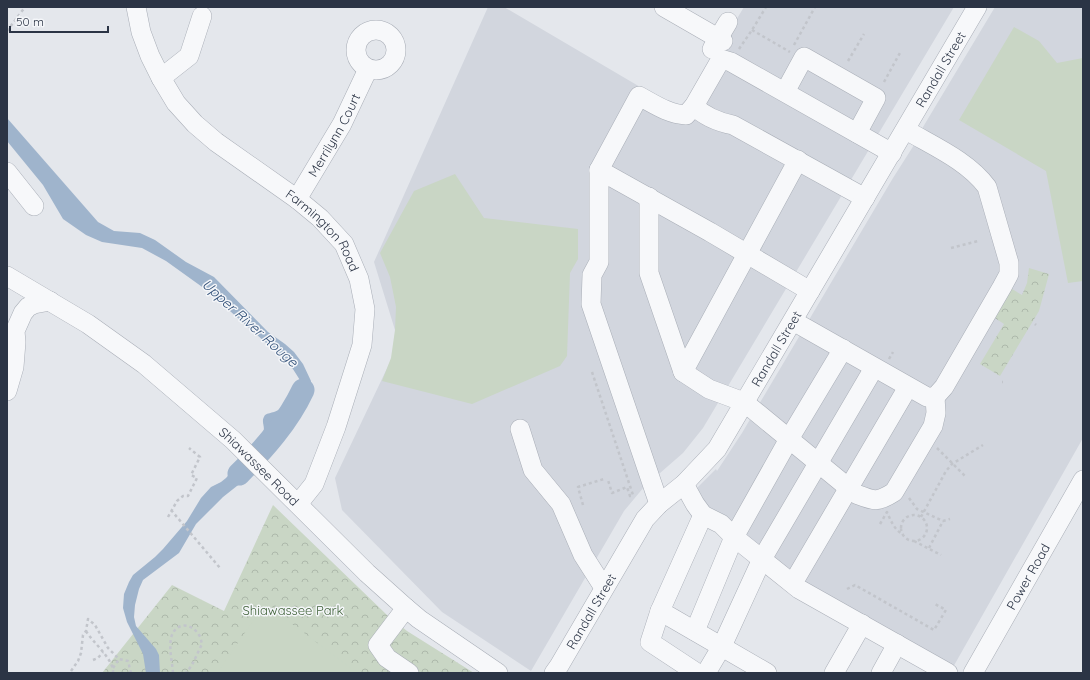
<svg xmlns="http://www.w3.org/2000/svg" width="1090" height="680" viewBox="0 0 1090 680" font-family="Quicksand,sans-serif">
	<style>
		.built { fill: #d2d6de }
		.park { fill: url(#park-crowns) }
		.pitch { fill: #c9d6c5 }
		.water { fill: #9fb4cc }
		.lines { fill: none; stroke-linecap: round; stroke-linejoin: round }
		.river { stroke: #9fb4cc; stroke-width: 23 }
		.minor-casing { stroke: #a9aeb7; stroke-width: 20 }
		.path { stroke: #c2c5cb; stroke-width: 2.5; stroke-dasharray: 3 3; stroke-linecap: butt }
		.minor { stroke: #f7f8fa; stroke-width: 19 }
		.labels { text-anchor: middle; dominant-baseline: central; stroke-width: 3; stroke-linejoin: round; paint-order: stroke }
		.street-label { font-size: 13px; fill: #2b3445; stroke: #f4f6f9 }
		.park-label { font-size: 13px; fill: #3f6138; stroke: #f4f6f9 }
		.water-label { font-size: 14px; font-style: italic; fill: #34527a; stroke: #f4f6f9 }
	</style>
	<defs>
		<pattern id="park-crowns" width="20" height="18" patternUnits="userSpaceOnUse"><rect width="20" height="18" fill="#c9d6c5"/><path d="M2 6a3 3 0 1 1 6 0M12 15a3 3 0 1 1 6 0" fill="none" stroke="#adb8ab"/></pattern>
	</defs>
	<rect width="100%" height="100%" fill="#e4e7ec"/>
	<path class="built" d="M488,7H504L681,111L744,7H954L703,428L683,453L644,487L624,511L531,671L442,612L342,510L335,478L399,343L374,262Z
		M995,7H1083V438L952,669L806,585L708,510L694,491L716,469L717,471L742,433L893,178L921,134L920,132Z"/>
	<path class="park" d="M1029,268L1049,274L1039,311L1000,376L980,364L1004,324L995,318L1012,289L1022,295L1027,283Z
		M273,505L387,615L407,631L474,673H102L172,585L224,611Z"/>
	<path class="pitch" d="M1014,27L1039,41L1057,63L1083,58V281L1068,283L1046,171L959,120Z
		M455,174L484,218L578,229V259L570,273L567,356L560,366L472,404L382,381L391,358L395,330L396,307L390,277L380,253L414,191Z
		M272,609L352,669L350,673H217L260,611Z"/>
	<path class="water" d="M7,118L98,222L114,231L140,233L155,240L186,262L214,277L268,332L285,344L294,352L303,364L311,381L309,397L301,412L295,416L281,418L276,421L272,427L255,463L242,482L223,497L196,524L179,553L143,580L139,589L135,605L134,617L136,626L156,649L159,655L160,673H146L143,654L127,622L123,608L124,594L129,582L133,575L155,557L163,549L187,521L201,498L211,487L221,482L226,478C237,466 257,447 263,433C266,426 260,422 265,415C268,413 271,413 274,412C284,409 299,393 301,382L298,377L291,366L274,350L205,289L166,261L142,248L102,242L86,235L63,219L43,185L7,141Z"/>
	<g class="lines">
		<path class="river" d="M239,474C264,449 288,422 303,390"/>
		<g class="minor-casing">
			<g id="minor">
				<path id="s1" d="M136,7L141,32L150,56L161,78L176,103L195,124L216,142L297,199L320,218L344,244L359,279L365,309L362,345L336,427L314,484L298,504"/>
				<path d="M664,7L723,41"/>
				<circle cx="376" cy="50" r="20"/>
				<path d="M712,49L728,22"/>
				<path d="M161,78L189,56L202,16"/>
				<path d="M785,92L804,57L876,98L857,133"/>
				<path d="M694,106C705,117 718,122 733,125L865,198"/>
				<path d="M599,170L710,232L810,291"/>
				<path d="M7,172L34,206"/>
				<path d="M649,197V273L683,372L709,389L744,402L856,494C874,501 877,503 894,492L933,426L936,413L935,397"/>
				<path id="s2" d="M297,199L342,124L368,69"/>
				<path id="s3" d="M7,276L88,324L144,364L233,440L367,573L406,608L419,619L498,673"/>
				<path d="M793,321L927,397H935L944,387L1002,287L1009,274V263L987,187C968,161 933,146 906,130"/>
				<path d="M683,372L798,160"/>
				<path d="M7,391L14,367L16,342L15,331L23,313L28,307L34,304L50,301"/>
				<path d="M520,429L533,470L561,504L583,555L604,588"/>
				<path d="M684,484L695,504L703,515L721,524L734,537L799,589L948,673"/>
				<path d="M659,504L591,304L592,275L599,262V170L639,96C654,104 668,114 686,115L694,106L721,59L731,62L892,153"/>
				<path d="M703,515L660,611L767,673"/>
				<path d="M793,583L908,387"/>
				<path d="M406,608L378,645L387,658L409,673"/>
				<path d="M660,611L650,642L697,673"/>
				<path d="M695,631L734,537L789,439L843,349"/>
				<path id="s4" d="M554,673L559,666L645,519L659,504L684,484L717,449L977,7"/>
				<path d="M706,673L722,646L762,559L874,368"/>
				<path d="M834,673L862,624"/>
				<path d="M881,673L897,644"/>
				<path id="s5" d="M973,673L1083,480"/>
			</g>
		</g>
		<path class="path" d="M752,30L790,52
			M7,31L25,7
			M794,45L815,7
			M739,49L752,30L766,7
			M848,61L864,34
			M884,82L901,51
			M951,248L978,241
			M1035,324L1036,325
			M889,359L893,352
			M592,372L633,495L630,496L627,487L612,493L608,480
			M1002,382H1003
			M937,448L965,476
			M909,498L917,509L943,521L950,519
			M583,505L578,487L604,479
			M171,510L220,568
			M901 528a13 13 0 1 1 26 0a13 13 0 1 1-26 0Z
			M168,517L177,501L183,496H188L197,478L191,475L200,457L189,448
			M921,517L946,471L952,464L983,445
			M880,524L887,512C891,521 894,529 902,534
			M914,541L941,555
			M929,548L943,521
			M847,589L855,585L934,630L946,610L935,604
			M86,631C93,643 114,659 113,673
			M93,660L98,658L103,652
			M113,668L119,659
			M71,671L78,661L81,653L83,635L86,631L88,619L95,625L108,648L119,659L128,661L131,673
			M173,673C172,661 169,650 171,638C175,622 191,622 199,635C201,637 201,641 202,644L192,665L186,673"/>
		<use href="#minor" class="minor"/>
	</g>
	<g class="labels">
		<g class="street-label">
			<text stroke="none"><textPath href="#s4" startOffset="720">Randall Street</textPath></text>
			<text stroke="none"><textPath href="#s2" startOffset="74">Merrilynn Court</textPath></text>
			<text stroke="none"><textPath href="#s1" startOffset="301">Farmington Road</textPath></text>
			<text stroke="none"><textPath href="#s4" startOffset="396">Randall Street</textPath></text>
			<text stroke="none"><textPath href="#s3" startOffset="317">Shiawassee Road</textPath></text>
			<text stroke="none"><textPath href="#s5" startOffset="111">Power Road</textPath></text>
			<text stroke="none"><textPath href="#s4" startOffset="72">Randall Street</textPath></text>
		</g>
		<g class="park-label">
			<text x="293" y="610">Shiawassee Park</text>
		</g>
		<g class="water-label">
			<text transform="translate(250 323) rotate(42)">Upper River Rouge</text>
		</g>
	</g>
	<rect width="1090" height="680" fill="none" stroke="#2b3445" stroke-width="16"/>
	<path d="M10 26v6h98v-6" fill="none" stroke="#2b3445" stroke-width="2"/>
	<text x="16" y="26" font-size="12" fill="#2b3445" stroke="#f4f6f9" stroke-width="3" paint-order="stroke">50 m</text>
</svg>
